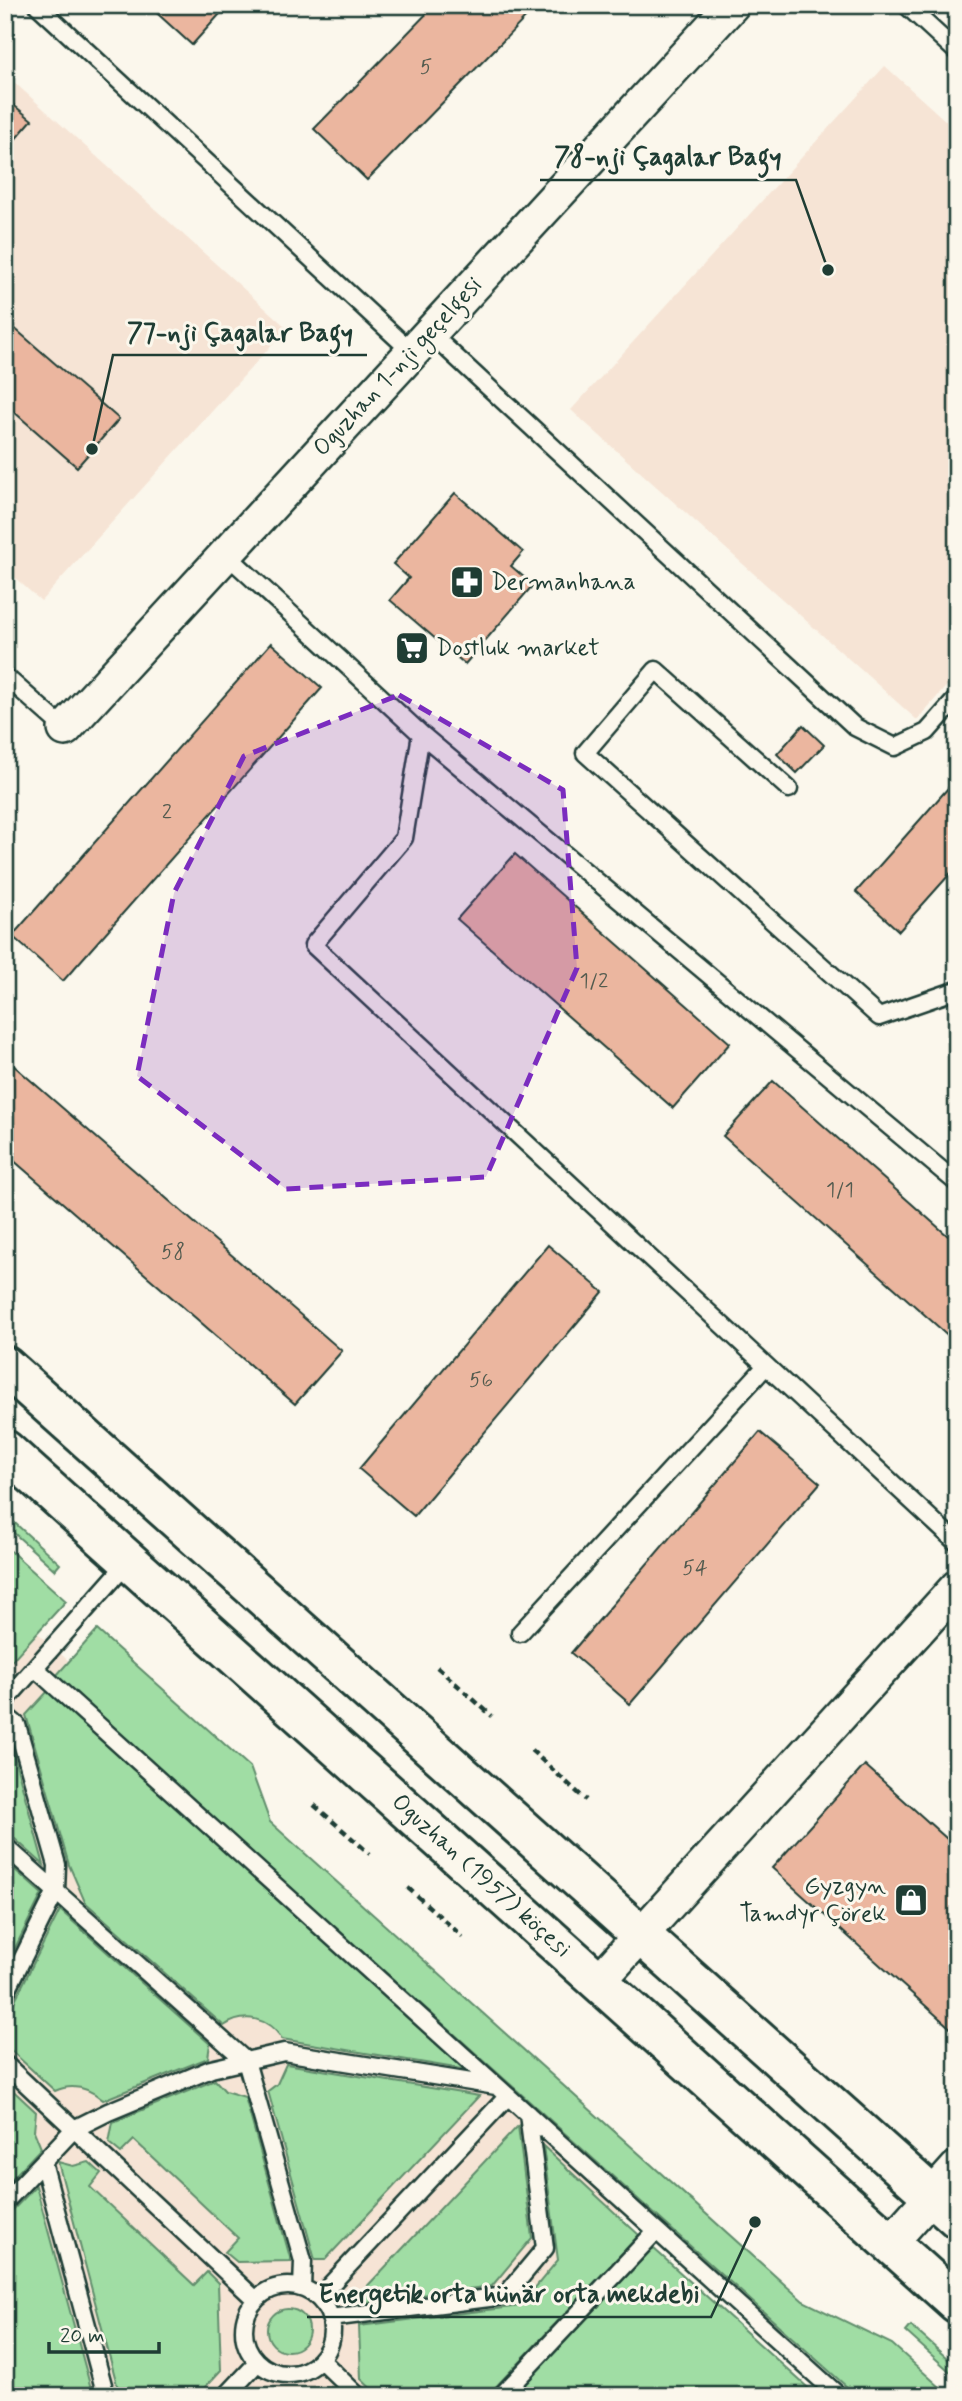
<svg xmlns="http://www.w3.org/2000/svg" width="962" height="2401" viewBox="0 0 962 2401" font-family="Mynerve,sans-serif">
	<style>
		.built { fill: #f6e4d5 }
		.green { fill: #a0dda4; stroke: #608d6c; stroke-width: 2 }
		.building { fill: #ebb69f; stroke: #1f3d34; stroke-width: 2 }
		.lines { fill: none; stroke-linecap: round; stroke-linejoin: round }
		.service-casing { stroke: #1f3d34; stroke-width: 21 }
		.minor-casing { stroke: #1f3d34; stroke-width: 38 }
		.secondary-casing { stroke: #1f3d34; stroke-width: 44 }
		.path { stroke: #1f3d34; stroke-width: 4.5; stroke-dasharray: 7 5; stroke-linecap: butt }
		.service { stroke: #fbf7ec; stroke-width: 16 }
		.minor { stroke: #fbf7ec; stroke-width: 33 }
		.secondary { stroke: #fbf7ec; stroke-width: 38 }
		.marked { fill: #7b2cbf; fill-opacity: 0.2; stroke: #7b2cbf; stroke-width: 5; stroke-dasharray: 14 9; stroke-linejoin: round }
		.labels { text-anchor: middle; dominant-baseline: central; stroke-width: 6; stroke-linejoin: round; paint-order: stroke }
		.number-label { font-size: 21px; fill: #525b4f }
		.street-label { font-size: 24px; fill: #1f3d34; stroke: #fbf7ec }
		.poi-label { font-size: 24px; fill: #1f3d34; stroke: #fbf7ec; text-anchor: start }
		.leader { fill: none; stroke: #1f3d34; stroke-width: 2.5 }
		.callout-dot { fill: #1f3d34; stroke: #fbf7ec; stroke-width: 2.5 }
		.callout-label { font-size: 26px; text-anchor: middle; font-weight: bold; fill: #1f3d34; stroke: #fbf7ec; stroke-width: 6; stroke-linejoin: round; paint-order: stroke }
	</style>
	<rect width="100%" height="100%" fill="#fbf7ec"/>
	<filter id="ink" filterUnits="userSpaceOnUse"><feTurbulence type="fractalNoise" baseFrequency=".0143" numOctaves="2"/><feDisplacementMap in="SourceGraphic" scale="14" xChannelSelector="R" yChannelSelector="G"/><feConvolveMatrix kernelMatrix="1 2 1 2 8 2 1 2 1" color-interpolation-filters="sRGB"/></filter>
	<g filter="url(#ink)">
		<path class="built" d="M885,66L957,131V674L917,720L571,410Z
			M5,74L287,328L41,601L5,569Z
			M5,1603L645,2187L449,2396H5Z"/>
		<path class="green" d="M5,1514L60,1564L55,1570L5,1525Z
			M5,1546L66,1601L5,1668Z
			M97,1630L250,1767L270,1822L803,2301L892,2344L950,2396H857L56,1676Z
			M48,1691L467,2070L282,2039C269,2018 245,2012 224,2026L85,1902L69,1865L26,1715Z
			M8,1735L44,1865L5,1830V1738Z
			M5,1861L42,1894L5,1968Z
			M60,1910L210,2044L208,2058L103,2100C89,2088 73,2083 55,2091L5,2045V2020Z
			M286,2064L479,2096L325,2260H315L268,2091L277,2084Z
			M215,2080L225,2091L245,2097L291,2261L237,2262L225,2252L238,2238L134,2140L121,2153L109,2143L113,2122Z
			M5,2083L36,2112L34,2131L41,2148L5,2186Z
			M518,2126L532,2238L492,2286L359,2303V2295Z
			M543,2146L639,2235L487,2396H379L361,2379L359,2326L520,2306L558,2260Z
			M58,2162L73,2166L89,2162L101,2173L90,2187L194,2285L207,2272L218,2283L221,2370L197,2396H120Z
			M36,2186L93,2396H5V2218Z
			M653,2248L817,2396H514Z
			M267 2330a21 21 0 1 1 42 0a21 21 0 1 1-42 0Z
			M911,2326L957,2367V2378L906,2332Z"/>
		<path class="building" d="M148,5H228L192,45Z
			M435,5H538L367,180L314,129Z
			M5,98L32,120L5,151Z
			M5,320L119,419L77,467L5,404Z
			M455,493L523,552L511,566L533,585L465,664L390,600L409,578L393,564Z
			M271,643L322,688L63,981L12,936Z
			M803,725L824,745L797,773L777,754Z
			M957,778V866L899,931L856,892Z
			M515,854L730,1043L673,1108L457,919Z
			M5,1058L342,1351L295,1404L5,1153Z
			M773,1081L957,1244V1335L952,1339L723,1136Z
			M548,1245L603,1292L414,1516L359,1469Z
			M760,1432L820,1483L630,1704L571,1653Z
			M865,1765L957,1848V2034L772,1868Z"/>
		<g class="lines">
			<g class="service-casing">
				<path id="service" d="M37,5L412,352
					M906,5L957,52
					M430,333L855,727L895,747L927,732L957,698
					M226,554L421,734L404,838L313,945L957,1543
					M5,676L65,729
					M421,734L957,1183
					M789,789L656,670L585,753L879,1017L957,990
					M520,1633L766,1366
					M35,1668L839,2396
					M5,1701L129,1561
					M5,1715L17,1725L57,1865L56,1891L5,1994
					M5,1846L246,2061L303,2261L302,2288
					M5,2064L256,2300
					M43,2162L106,2396
					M5,2202L74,2129L108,2112L211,2069L284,2052L496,2086
					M244 2330a44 44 0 1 1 88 0a44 44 0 1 1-88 0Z
					M318,2298L508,2096
					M330,2318L505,2296L545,2248L528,2114
					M321,2360L358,2396
					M226,2396L258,2362
					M501,2396L656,2231"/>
			</g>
			<g class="minor-casing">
				<path id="minor" d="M65,729L732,5
					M599,1981L957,1587
					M890,2243L957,2168"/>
			</g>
			<g class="secondary-casing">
				<path id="secondary" d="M5,1366L957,2218
					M5,1450L957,2303"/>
			</g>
			<path class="path" d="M437,1667L492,1716
				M531,1750L586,1800
				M314,1805L370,1854
				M408,1888L463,1937"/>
			<use href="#service" class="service"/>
			<use href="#minor" class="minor"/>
			<use href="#secondary" class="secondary"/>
		</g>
	</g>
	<path class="marked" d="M399,695L563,790L577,968L486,1177L286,1189L137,1076L174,893L244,756Z"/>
	<defs>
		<g id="pharmacy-square" transform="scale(1.75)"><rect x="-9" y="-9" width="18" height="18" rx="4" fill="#1f3d34" stroke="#fbf7ec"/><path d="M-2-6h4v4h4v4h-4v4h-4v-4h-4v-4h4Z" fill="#fff"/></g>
		<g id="supermarket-square" transform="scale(1.75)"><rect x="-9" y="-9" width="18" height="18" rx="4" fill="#1f3d34" stroke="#fbf7ec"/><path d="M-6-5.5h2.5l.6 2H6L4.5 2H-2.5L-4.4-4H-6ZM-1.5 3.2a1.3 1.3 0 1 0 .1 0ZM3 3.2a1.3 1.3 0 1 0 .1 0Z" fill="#fff"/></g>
		<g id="shop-square" transform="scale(1.75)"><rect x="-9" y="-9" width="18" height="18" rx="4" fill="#1f3d34" stroke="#fbf7ec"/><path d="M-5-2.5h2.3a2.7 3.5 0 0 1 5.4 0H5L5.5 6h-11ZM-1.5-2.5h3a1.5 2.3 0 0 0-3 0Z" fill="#fff"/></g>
	</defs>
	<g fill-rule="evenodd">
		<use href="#pharmacy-square" x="467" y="582"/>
		<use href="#supermarket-square" x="412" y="648"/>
		<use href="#shop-square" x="911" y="1900"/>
	</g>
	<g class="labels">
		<g class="number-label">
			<text x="426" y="67">5</text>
			<text x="167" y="812">2</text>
			<text x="594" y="981">1/2</text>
			<text x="840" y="1190">1/1</text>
			<text x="173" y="1252">58</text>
			<text x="481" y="1380">56</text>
			<text x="695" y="1568">54</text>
		</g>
		<g class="street-label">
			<text transform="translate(398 367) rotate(-47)">Oguzhan 1-nji geçelgesi</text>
			<text transform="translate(481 1876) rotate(42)">Oguzhan (1957) köçesi</text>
		</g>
		<g class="poi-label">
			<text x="491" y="582">Dermanhana</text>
			<text x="436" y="648">Dostluk market</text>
			<text x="886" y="1886" text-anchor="end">Gyzgyn<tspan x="886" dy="28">Tamdyr Çörek</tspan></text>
		</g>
	</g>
	<path class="leader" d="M828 270L796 180H540M92 449L113 355H367M755 2222L711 2317H307"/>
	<g class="callout-dot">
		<circle cx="828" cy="270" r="7"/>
		<circle cx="92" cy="449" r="7"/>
		<circle cx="755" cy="2222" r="7"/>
	</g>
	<g class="callout-label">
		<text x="668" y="165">78-nji Çagalar Bagy</text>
		<text x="240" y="341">77-nji Çagalar Bagy</text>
		<text x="509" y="2302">Energetik orta hünär orta mekdebi</text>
	</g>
	<rect width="962" height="2401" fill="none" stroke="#fbf7ec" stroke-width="28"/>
	<rect x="14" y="14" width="934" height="2373" fill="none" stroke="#1f3d34" stroke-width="2.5" filter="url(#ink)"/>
	<path d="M49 2342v10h110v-10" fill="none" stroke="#1f3d34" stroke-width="3.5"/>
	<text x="60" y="2342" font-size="21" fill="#1f3d34" stroke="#fbf7ec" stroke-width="5" paint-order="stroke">20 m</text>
</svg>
